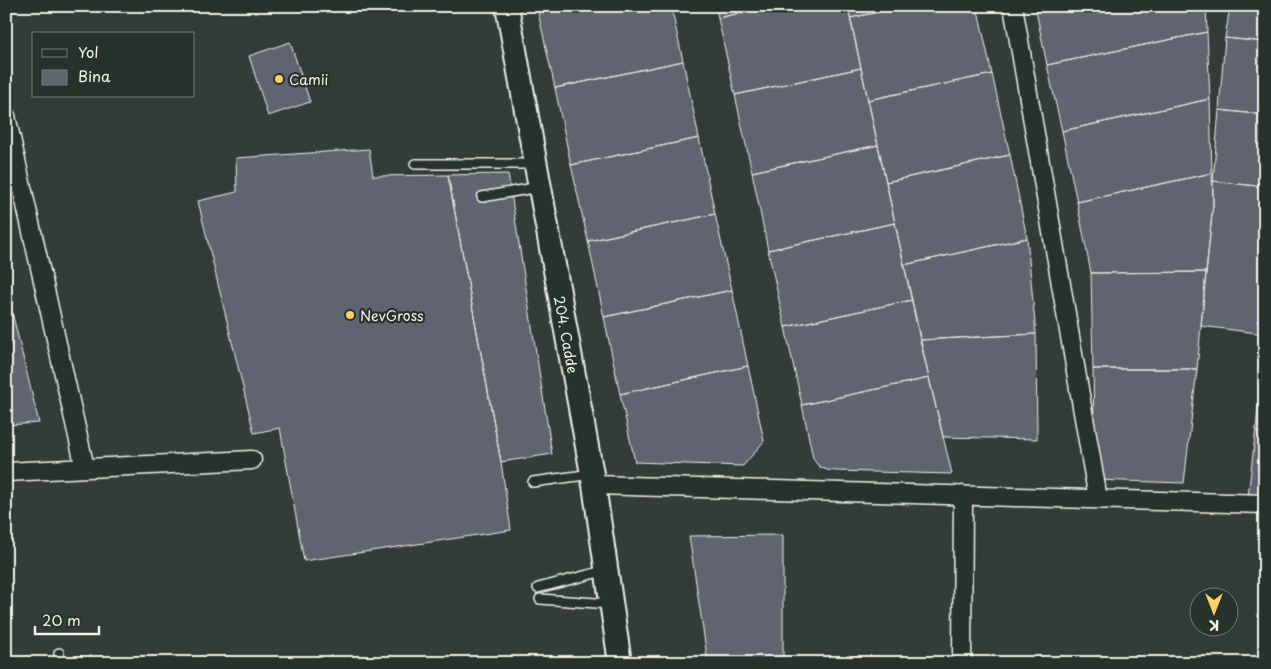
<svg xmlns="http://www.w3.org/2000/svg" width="1271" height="669" viewBox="0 0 1271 669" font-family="'Playpen Sans',sans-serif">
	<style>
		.building { fill: #606370; stroke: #f4f1e8 }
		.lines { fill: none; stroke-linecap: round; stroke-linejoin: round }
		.service-casing { stroke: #f4f1e8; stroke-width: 12 }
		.minor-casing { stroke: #f4f1e8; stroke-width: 21 }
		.tertiary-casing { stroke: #f4f1e8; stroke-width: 26 }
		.service { stroke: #26332d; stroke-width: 9 }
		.minor { stroke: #26332d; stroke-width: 18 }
		.tertiary { stroke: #26332d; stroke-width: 22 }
		.poi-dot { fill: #ffd166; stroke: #26332d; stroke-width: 2 }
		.labels { text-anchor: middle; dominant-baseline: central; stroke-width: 4.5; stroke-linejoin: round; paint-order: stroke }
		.poi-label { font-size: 14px; fill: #f4f1e8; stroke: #26332d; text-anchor: start }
		.street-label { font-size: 14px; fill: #f4f1e8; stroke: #26332d }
	</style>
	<rect width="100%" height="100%" fill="#323d3a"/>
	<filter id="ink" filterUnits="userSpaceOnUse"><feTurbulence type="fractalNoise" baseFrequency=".02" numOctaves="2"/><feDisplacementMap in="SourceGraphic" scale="10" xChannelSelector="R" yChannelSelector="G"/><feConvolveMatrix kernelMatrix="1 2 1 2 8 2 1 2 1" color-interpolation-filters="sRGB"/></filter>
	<g filter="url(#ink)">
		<path class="building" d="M566,6H671L683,61L555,88L538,12Z
			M716,6H771L718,18Z
			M771,6H848L861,68L735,95L718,18Z
			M848,6H906L850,18Z
			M906,6H977L992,74L868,100L850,18Z
			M1035,6H1206L1207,32L1047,65Z
			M1230,6H1265V42L1225,38Z
			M1207,32L1210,99L1062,131L1047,65Z
			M1225,38L1265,42V115L1219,110Z
			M290,42L310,102L268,116L249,56Z
			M683,61L699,138L571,165L555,88Z
			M861,68L878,145L752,172L735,95Z
			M992,74L1010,155L886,182L868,100Z
			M1210,99L1212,173L1077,202L1062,131Z
			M1219,110L1265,115V187L1213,181Z
			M699,138L715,214L588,241L571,165Z
			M878,145L895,223L768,250L752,172Z
			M369,149L373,176L448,175L501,462L511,530L304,561L280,428L254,433L198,201L237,192L236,158Z
			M1010,155L1027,238L904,265L886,182Z
			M1212,173L1213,204L1206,272L1091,273L1077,202Z
			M508,174L552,454L501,462L448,175Z
			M1213,181L1265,187V334L1201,326L1213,204Z
			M715,214L732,290L604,317L588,241Z
			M895,223L912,300L785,327L768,250Z
			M1027,238L1036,334L920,340L904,265Z
			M1206,272L1197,369H1093L1091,273Z
			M732,290L748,366L620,394L604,317Z
			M912,300L929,378L802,405L785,327Z
			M11,308L39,423L6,425V309Z
			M1036,334L1037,439L943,437L920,340Z
			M1265,349V497H1248Z
			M748,366L764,441L743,466L635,462L620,394Z
			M1093,369H1197L1184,483L1095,480Z
			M929,378L952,474L836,471L827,470L820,467L816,463L813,458L802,405Z
			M783,535V663H708L689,536Z"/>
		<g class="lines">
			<g class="service-casing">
				<path id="service" d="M415,164H536
					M482,197L540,187
					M533,482L592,474
					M538,588L607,570
					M540,599L610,604
					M59,653V663"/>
			</g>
			<g class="minor-casing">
				<path id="minor" d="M1013,6L1098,499
					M6,116L85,468
					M6,472L252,460
					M594,485L1265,504
					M962,663L963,495"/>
			</g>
			<g class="tertiary-casing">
				<g id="tertiary">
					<path id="s1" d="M507,6L594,485L620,663"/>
				</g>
			</g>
			<use href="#service" class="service"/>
			<use href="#minor" class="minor"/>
			<use href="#tertiary" class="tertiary"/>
		</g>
	</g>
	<g class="poi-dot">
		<circle cx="279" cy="79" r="5"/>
		<circle cx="350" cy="315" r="5"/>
	</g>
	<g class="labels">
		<g class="poi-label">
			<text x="289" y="79">Camii</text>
			<text x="360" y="315">NevGross</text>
		</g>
		<g class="street-label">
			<text stroke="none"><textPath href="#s1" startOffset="334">204. Cadde</textPath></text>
		</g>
	</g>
	<rect width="1271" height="669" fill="none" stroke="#26332d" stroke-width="25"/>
	<rect x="12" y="12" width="1246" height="644" fill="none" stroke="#f4f1e8" stroke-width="2" filter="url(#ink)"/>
	<rect x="32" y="32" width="162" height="65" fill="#26332d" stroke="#787f78"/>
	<rect x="42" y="49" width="25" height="8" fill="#26332d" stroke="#787f78"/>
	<text x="78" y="58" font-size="15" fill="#f4f1e8">Yol</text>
	<rect x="42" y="70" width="25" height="15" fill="#606370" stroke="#787f78"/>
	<text x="78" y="82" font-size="15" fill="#f4f1e8">Bina</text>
	<g transform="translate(1214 612) rotate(180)"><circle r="24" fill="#26332d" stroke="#787f78"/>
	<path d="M0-4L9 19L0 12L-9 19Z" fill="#ffd166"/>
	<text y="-8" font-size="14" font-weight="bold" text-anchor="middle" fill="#f4f1e8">K</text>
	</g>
	<path d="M35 626v8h64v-8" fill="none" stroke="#f4f1e8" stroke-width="2.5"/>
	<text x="42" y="626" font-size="15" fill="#f4f1e8" stroke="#26332d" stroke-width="4" paint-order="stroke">20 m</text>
</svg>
